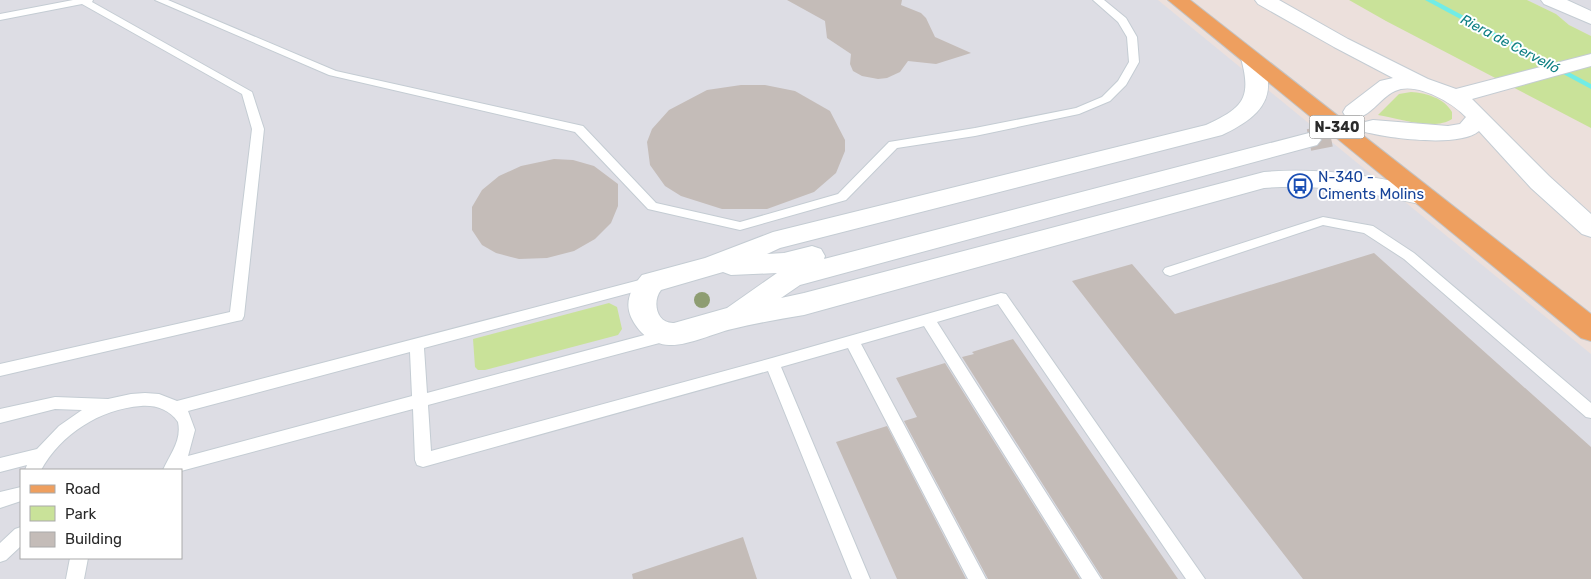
<svg xmlns="http://www.w3.org/2000/svg" width="1591" height="579" viewBox="0 0 1591 579" font-family="Rubik,sans-serif">
	<style>
		.industrial { fill: #dddde4; fill-rule: evenodd }
		.green { fill: #c9e299 }
		.lines { fill: none; stroke-linecap: round; stroke-linejoin: round }
		.stream { fill: #71ece6; fill-rule: evenodd }
		.building { fill: #c4bcb8 }
		.minor-tunnel { stroke: #c5bcb8; stroke-width: 22; stroke-dasharray: 22 11; stroke-linecap: butt }
		.service-casing { stroke: #c4ccd3; stroke-width: 2 }
		.minor-casing { stroke: #c4ccd3; stroke-width: 2 }
		.primary-casing { stroke: #c3c3c3; stroke-width: 2 }
		.service { fill: #fff; fill-rule: evenodd }
		.minor { fill: #fff; fill-rule: evenodd }
		.primary { fill: #ee9f5f; fill-rule: evenodd }
		.tree { fill: #8e9d72 }
		.labels { text-anchor: middle; dominant-baseline: central; stroke-width: 4; stroke-linejoin: round; paint-order: stroke }
		.far-water-label { font-size: 14px; font-style: italic; fill: #108184; stroke: #fff }
		.shield { fill: #fff; stroke: #6a6a6a; stroke-width: 1 }
		.shield-label { font-size: 14px; font-weight: bold; fill: #2a2a2a }
		.transit-label { font-size: 15px; fill: #164399; stroke: #fff; text-anchor: start }
	</style>
	<rect width="100%" height="100%" fill="#ece0dc"/>
	<path class="industrial" d="M0,0H1158L1591,354V579H0ZM21,470H181V558H21Z
		M1527,0H1591V36L1569,25L1556,14Z"/>
	<path class="green" d="M1349,0H1527L1556,14L1569,25L1591,36V128L1386,21Z
		M1411,92C1426,93 1444,98 1452,112V119C1435,131 1397,118 1378,115L1399,94Z
		M609,303L617,307L622,329L618,335L485,370H478L475,367L473,339Z"/>
	<g class="lines">
		<path class="stream" d="M1425,0H1434L1591,84V89Z"/>
	</g>
	<path class="building" d="M787,0H902L901,5L921,13L926,18L935,37L971,53L936,64L908,61L900,72L887,78L878,79L862,76L853,71L850,64L851,54L827,38L825,21Z
		M741,85H765L795,91L830,111L845,140V151L836,173L814,192L767,209H722L681,196L665,186L650,165L647,142L652,129L669,110L707,90Z
		M554,159L573,160L594,166L618,184V206L611,223L595,239L574,251L547,258L519,259L496,253L482,245L472,230V207L482,190L499,176L521,166Z
		M1374,253L1591,447V579H1303L1072,281L1132,264L1175,314Z
		M1013,339L1178,579H1103L962,357L974,354L972,352Z
		M945,363L1080,579H988L904,421L917,417L896,378Z
		M887,426L966,579H897L836,442Z
		M743,537L757,579H633L632,574Z"/>
	<g class="lines">
		<path class="minor-tunnel" d="M1309,140L1373,127"/>
		<g class="service-casing">
			<path id="service" d="M73,0H93L92,2L252,92L264,129L244,316L242,320L237,321L0,376V364L230,312L252,129L242,94L82,4L0,20V14Z
				M155,0H168L336,71L583,126L656,203L740,222L838,194L889,142L975,128L1076,108L1102,97L1118,81L1129,62L1127,37L1118,22L1093,0H1104L1126,18L1137,37L1139,62L1126,85L1110,101L1079,114L975,136L897,148L846,200L740,230L648,209L575,132L329,75Z
				M1323,217L1373,226L1414,253L1591,403V418L1586,417L1404,259L1364,233L1323,225L1170,276L1165,274L1163,271L1165,268Z
				M651,277L656,278L658,282L656,286L424,348L427,393L667,329L672,331L674,335L672,339L667,341L428,405L431,451L772,358L1001,293L1006,294L1205,579H1186L998,304L937,322L1101,579H1082L924,326L861,344L986,579H968L848,348L781,367L870,579H852L768,371L423,467L417,465L415,460L413,409L181,471L163,470C170,454 182,441 178,422C169,409 155,405 141,406C100,409 61,434 41,470H25L27,465L0,472V458L37,449L59,426L82,410L55,409L0,423V409L55,397L108,399L131,394L145,393L159,394L177,401ZM410,352L412,396L188,456L195,430L188,411Z
				M21,487V501L0,508V492Z
				M21,527V546L6,560L0,562V543L15,529Z
				M70,558H88L84,579H66Z"/>
		</g>
		<g class="minor-casing">
			<path id="minor" d="M1255,0H1279L1348,39L1428,79L1456,89L1591,54V66L1472,99L1549,176L1591,214V237L1582,234L1531,188L1479,131C1459,148 1389,138 1365,132L1362,127L1365,122L1373,120L1448,126L1460,124L1466,117C1452,102 1415,81 1395,91C1377,99 1369,123 1346,117L1343,112L1346,107L1380,81L1393,78L1334,47L1258,4Z
				M1541,0H1567L1591,11V24L1544,4Z
				M1251,52L1258,54C1263,60 1265,68 1267,75C1274,107 1247,123 1222,135L780,248L767,254L784,253L812,246L821,249L825,256L824,259L1309,133L1317,135L1321,140L1317,145L800,285L781,298L804,293L1264,172C1321,167 1378,176 1433,191L1436,197L1433,203L1424,205C1370,193 1319,183 1264,188L804,315C780,319 756,323 732,329C714,333 688,346 669,345C651,344 638,332 631,317C624,301 632,287 642,275L705,258L773,232L1206,125C1243,108 1252,99 1241,58L1244,54ZM723,272L731,275L777,273L727,308L674,323C656,324 652,301 661,290Z"/>
		</g>
		<g class="primary-casing">
			<path id="primary" d="M1168,0H1190L1591,314V341L1581,338Z"/>
		</g>
		<use href="#service" class="service"/>
		<use href="#minor" class="minor"/>
		<use href="#primary" class="primary"/>
	</g>
	<circle class="tree" cx="702" cy="300" r="8"/>
	<defs>
		<g id="bus-ring" transform="scale(1.25)"><circle r="9.5" fill="#fff" stroke="#1a4fb4" stroke-width="1.5"/><path d="M-5-6H5V4H4V6H2V4H-2V6H-4V4H-5ZM-3.5-4V0h7V-4ZM-3.5 1.2v1.5H-2V1.2ZM2 1.2v1.5H3.5V1.2Z" fill="#1a4fb4"/></g>
	</defs>
	<g fill-rule="evenodd">
		<use href="#bus-ring" x="1300" y="186"/>
	</g>
	<g class="labels">
		<g class="far-water-label">
			<text transform="translate(1510 44) rotate(28)">Riera de Cervelló</text>
		</g>
		<rect class="shield" x="1309.5" y="115.5" width="55" height="23" rx="4"/>
		<g class="shield-label">
			<text x="1337" y="127">N-340</text>
		</g>
		<g class="transit-label">
			<text x="1318" y="177">N-340 -<tspan x="1318" dy="17">Ciments Molins</tspan></text>
		</g>
	</g>
	<rect x="20" y="469" width="162" height="90" fill="#ffffff" stroke="#aaaaaa"/>
	<rect x="30" y="485" width="25" height="8" fill="#ee9f5f" stroke="#aaaaaa"/>
	<text x="65" y="494" font-size="15" fill="#2a2a2a">Road</text>
	<rect x="30" y="506" width="25" height="15" fill="#c9e299" stroke="#aaaaaa"/>
	<text x="65" y="519" font-size="15" fill="#2a2a2a">Park</text>
	<rect x="30" y="532" width="25" height="15" fill="#c4bcb8" stroke="#aaaaaa"/>
	<text x="65" y="544" font-size="15" fill="#2a2a2a">Building</text>
</svg>
